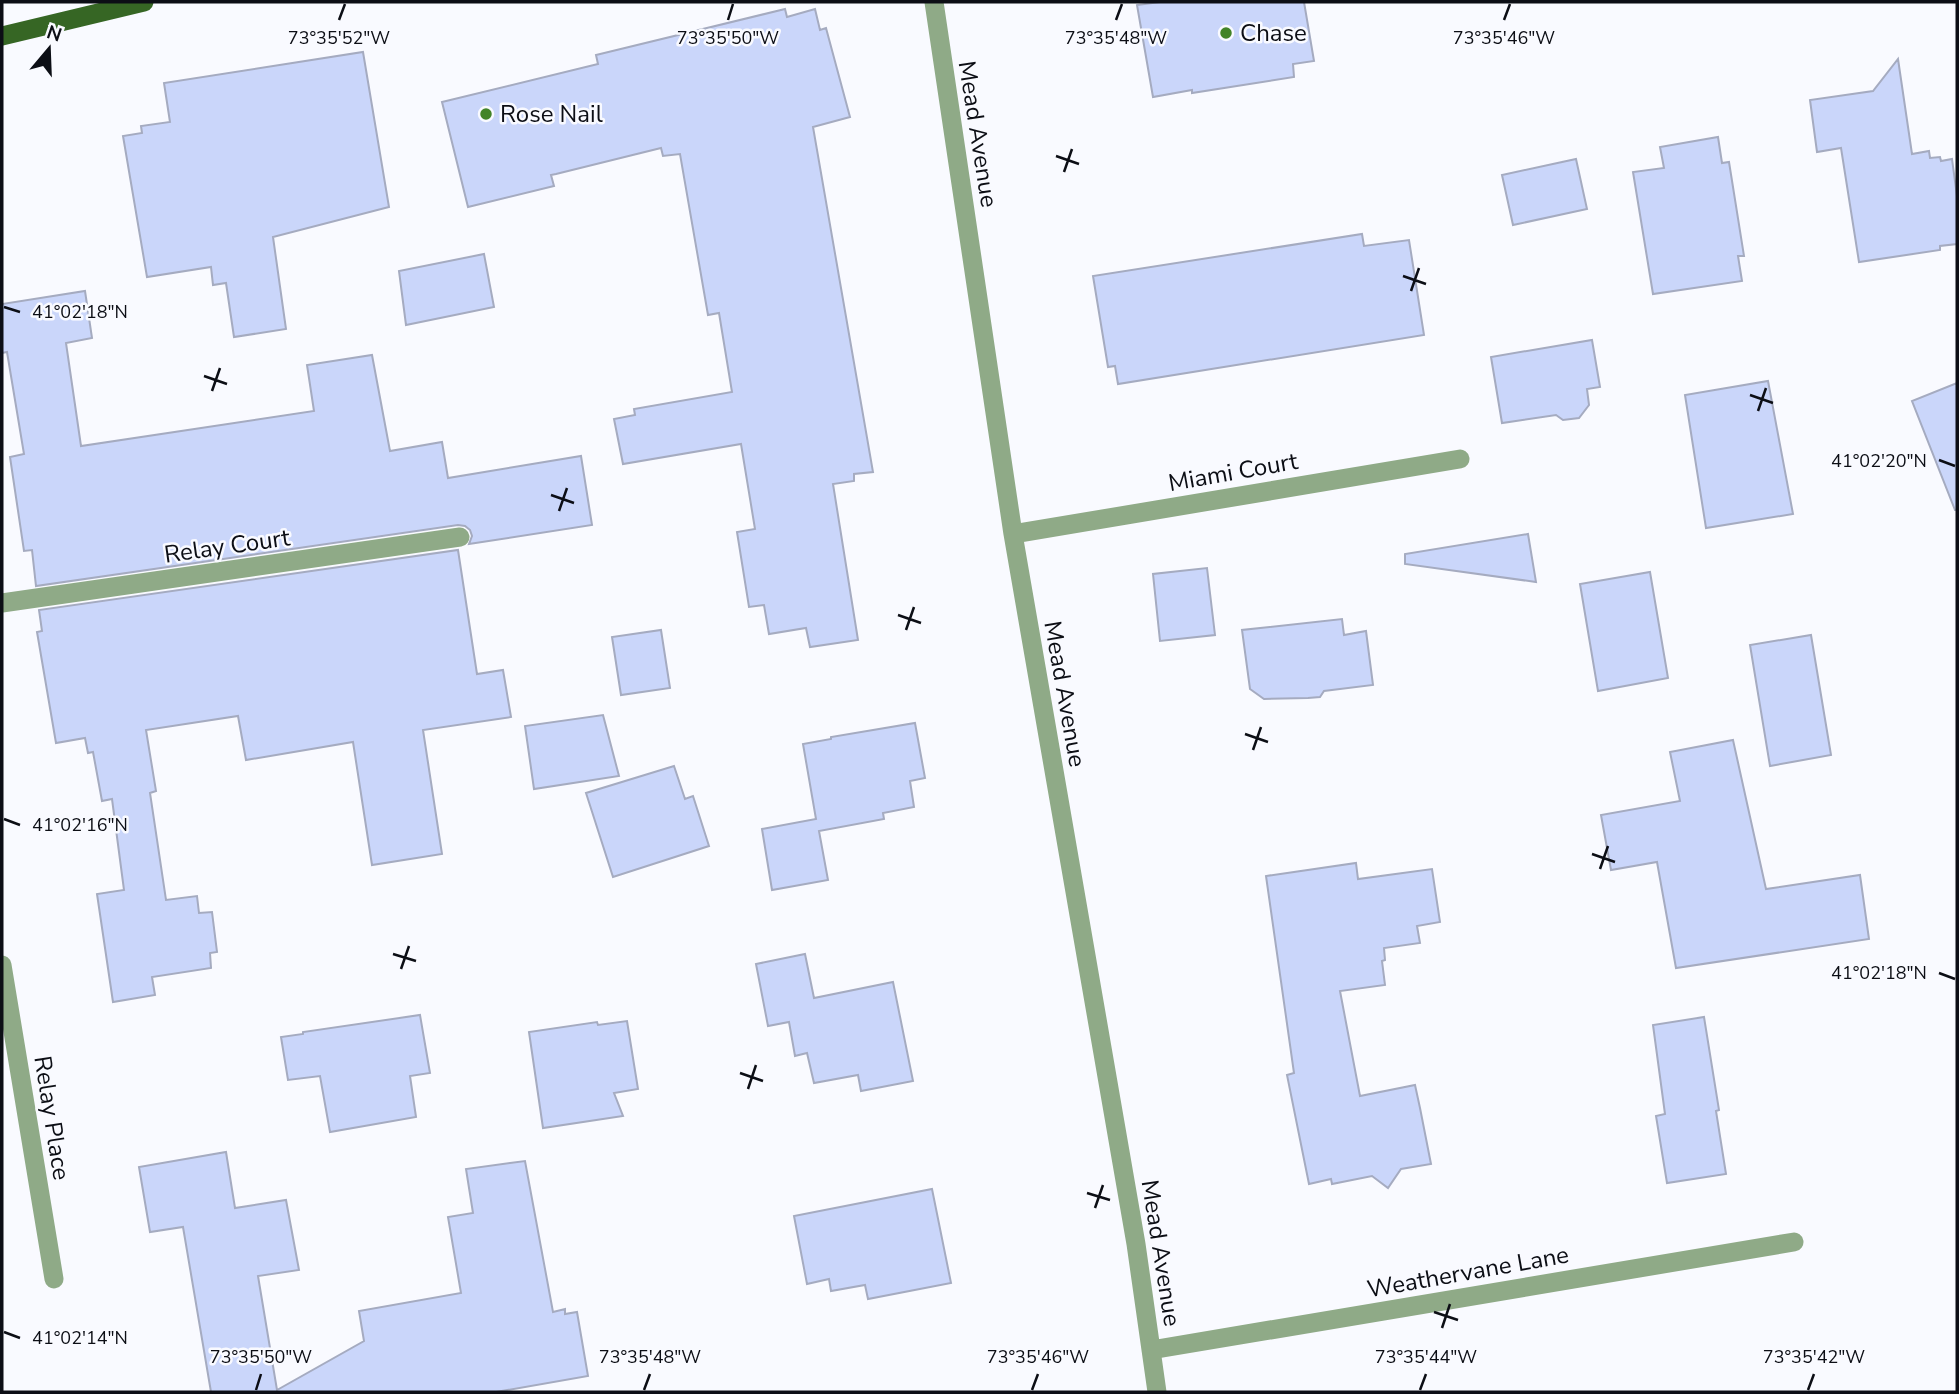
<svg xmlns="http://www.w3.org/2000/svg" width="1959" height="1394" viewBox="0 0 1959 1394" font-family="'Nunito Sans',sans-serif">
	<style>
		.building { fill: #cad6fa; stroke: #a5abc0; stroke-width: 2 }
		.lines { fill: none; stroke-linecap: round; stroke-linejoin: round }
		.minor { stroke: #8faa87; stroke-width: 19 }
		.primary { stroke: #366624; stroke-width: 19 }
		.ticks { fill: none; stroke: #0c0e15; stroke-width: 2.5 }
		.poi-dot { fill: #428427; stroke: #f9faff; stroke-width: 2.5 }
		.labels { text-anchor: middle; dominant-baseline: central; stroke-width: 5; stroke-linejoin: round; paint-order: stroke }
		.poi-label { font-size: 24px; fill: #0c0e15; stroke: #f9faff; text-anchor: start }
		.street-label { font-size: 24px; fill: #0c0e15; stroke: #f9faff }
		.ticks-label { font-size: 18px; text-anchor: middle; fill: #0c0e15; stroke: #f9faff; stroke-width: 5; stroke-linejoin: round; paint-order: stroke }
	</style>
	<rect width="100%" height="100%" fill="#f9faff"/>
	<path class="building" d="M1160,2H1304L1314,61L1293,64L1294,77L1192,93V90L1153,97L1137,5Z
		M785,9L787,17L815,9L820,30L826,28L850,117L813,127L873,472L854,474V481L833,484L858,640L810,647L806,628L769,634L764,605L749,607L737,532L755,529L741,444L623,464L614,419L635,415L634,409L732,392L719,313L708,315L680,154L663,156L661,148L556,174L551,175L554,186L468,207L442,102L598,64L596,55Z
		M363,52L389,207L273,237L286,329L234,337L226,283L213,285L211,267L147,277L123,136L142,133L141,126L170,122L164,83Z
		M1898,59L1912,154L1929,151L1930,158L1940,157L1941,161L1952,159L1957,196V244L1940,246V250L1859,262L1841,148L1817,152L1810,100L1873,91Z
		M1718,137L1722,163L1729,162L1744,256H1738L1742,281L1653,294L1633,172L1664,168L1660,147Z
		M1576,159L1587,209L1513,225L1502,175Z
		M1362,234L1364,246L1409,240L1424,335L1118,384L1115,366L1108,367L1093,276Z
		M484,254L494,307L406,325L399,271Z
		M85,291L92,338L66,343L81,446L314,411L307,365L372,355L390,451L442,442L448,478L581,456L592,525L469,544L472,536L470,530L465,526L458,525L36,586L32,550L24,551L10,457L24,454L7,352L2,353V304Z
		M1592,340L1600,387L1587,389L1589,405L1579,418L1563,420L1556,415L1502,423L1491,357Z
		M1768,381L1793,514L1706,528L1685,395Z
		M1957,383V510H1955L1912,401Z
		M1528,534L1536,582L1405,564V554Z
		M458,550L477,674L503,670L511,717L423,730L442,854L372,865L353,742L246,760L238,716L146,730L156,791L150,793L166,900L197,896L199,913L212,912L217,952L210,953L211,968L152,977L155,995L113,1002L97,894L124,890L112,799L102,801L93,752L88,753L85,738L56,743L37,632L42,631L39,610Z
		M1207,568L1215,635L1160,641L1153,574Z
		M1650,572L1668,678L1598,691L1580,584Z
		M1342,619L1344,635L1366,631L1373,685L1324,691L1320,697L1308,698L1264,699L1250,689L1242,630Z
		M661,630L670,688L621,695L612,637Z
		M1811,635L1831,755L1770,766L1750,645Z
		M603,715L619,776L534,789L525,726Z
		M915,723L925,778L910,781L914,807L883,813L884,819L819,831L828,880L772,890L762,829L816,819L803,744L831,739V737Z
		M1733,740L1766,889L1860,875L1869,939L1676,968L1657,862L1611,870L1601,815L1680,801L1670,752Z
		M674,766L685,799L693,796L709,846L613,877L586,793Z
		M1356,863L1358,879L1432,869L1440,922L1417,926L1420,943L1384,948L1385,960L1382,961L1385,985L1340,991L1360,1096L1415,1085L1420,1108L1431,1164L1401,1169L1388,1188L1372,1176L1332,1184L1331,1179L1309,1184L1287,1075L1294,1073L1266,876Z
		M805,954L814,998L893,982L913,1081L861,1091L858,1075L814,1083L807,1053L795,1056L789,1022L768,1026L756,964Z
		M420,1015L430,1073L410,1076L416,1117L330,1132L320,1076L288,1080L281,1037L303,1034V1032Z
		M1704,1017L1719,1110L1716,1111L1726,1174L1667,1183L1656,1116L1665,1114L1653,1025Z
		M627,1021L638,1089L614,1093L623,1116L543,1128L529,1032L597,1022L598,1025Z
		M226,1152L235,1208L286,1200L299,1270L258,1276L277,1390L364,1341L359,1311L461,1293L448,1217L473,1213L466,1169L525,1161L553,1312L565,1309V1314L577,1312L588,1376L496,1392H211L183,1227L150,1232L139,1167Z
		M932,1189L951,1283L868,1299L865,1285L831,1291L829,1279L807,1284L794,1216Z"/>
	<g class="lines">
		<path class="minor" d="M934,2L1013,534L1136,1244L1157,1392
			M1013,534L1460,459
			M2,603L460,537
			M2,965L54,1279
			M1151,1350L1794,1242"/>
		<path class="primary" d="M2,36L144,2"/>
	</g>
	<path class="ticks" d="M339,20L345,4M728,20L733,4M1116,20L1122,4M1504,20L1510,4M1056,156L1079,164M1064,172L1072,149M1403,276L1426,284M1411,291L1419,268M4,307L20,312M204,376L227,384M212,391L220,368M1750,395L1773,403M1758,411L1766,388M1939,460L1955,466M551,495L574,503M559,511L567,488M898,615L921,623M906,630L914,607M1245,734L1268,742M1253,750L1261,727M4,819L20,825M1592,854L1615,862M1600,869L1608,846M393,954L416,961M401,969L409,946M1939,973L1955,979M740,1073L763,1081M748,1089L756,1065M1087,1193L1110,1200M1095,1208L1103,1185M1434,1312L1458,1320M1442,1328L1450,1304M4,1332L20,1338M256,1390L261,1374M644,1390L650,1374M1032,1390L1038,1374M1420,1390L1426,1374M1808,1390L1814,1374"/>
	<g class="poi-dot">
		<circle cx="1226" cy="33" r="7"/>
		<circle cx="486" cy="114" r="7"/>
	</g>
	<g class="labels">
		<g class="poi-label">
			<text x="1240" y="33">Chase</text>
			<text x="500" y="114">Rose Nail</text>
		</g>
		<g class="street-label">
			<text transform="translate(978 134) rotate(81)">Mead Avenue</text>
			<text transform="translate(1233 472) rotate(-10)">Miami Court</text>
			<text transform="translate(227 546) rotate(-8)">Relay Court</text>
			<text transform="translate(1065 694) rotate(80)">Mead Avenue</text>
			<text transform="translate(52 1118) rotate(81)">Relay Place</text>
			<text transform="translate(1161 1253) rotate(81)">Mead Avenue</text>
			<text transform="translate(1468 1272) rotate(-10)">Weathervane Lane</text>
		</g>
	</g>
	<g class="ticks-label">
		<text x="728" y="44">73°35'50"W</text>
		<text x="1116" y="44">73°35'48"W</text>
		<text x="1504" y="44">73°35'46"W</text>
		<text x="339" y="44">73°35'52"W</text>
		<text x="80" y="318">41°02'18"N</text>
		<text x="1879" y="467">41°02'20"N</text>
		<text x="80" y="831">41°02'16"N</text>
		<text x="1879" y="979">41°02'18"N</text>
		<text x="80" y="1344">41°02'14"N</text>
		<text x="261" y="1363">73°35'50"W</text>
		<text x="650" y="1363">73°35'48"W</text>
		<text x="1038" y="1363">73°35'46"W</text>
		<text x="1426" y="1363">73°35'44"W</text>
		<text x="1814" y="1363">73°35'42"W</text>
	</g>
	<rect width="1959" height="1394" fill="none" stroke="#0c0e15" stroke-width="7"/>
	<g transform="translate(49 49) rotate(19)" stroke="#f9faff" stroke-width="5" paint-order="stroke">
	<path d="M0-5L12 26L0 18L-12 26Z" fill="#0c0e15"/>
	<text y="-10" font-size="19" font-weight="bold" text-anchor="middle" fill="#0c0e15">N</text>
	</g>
</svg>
